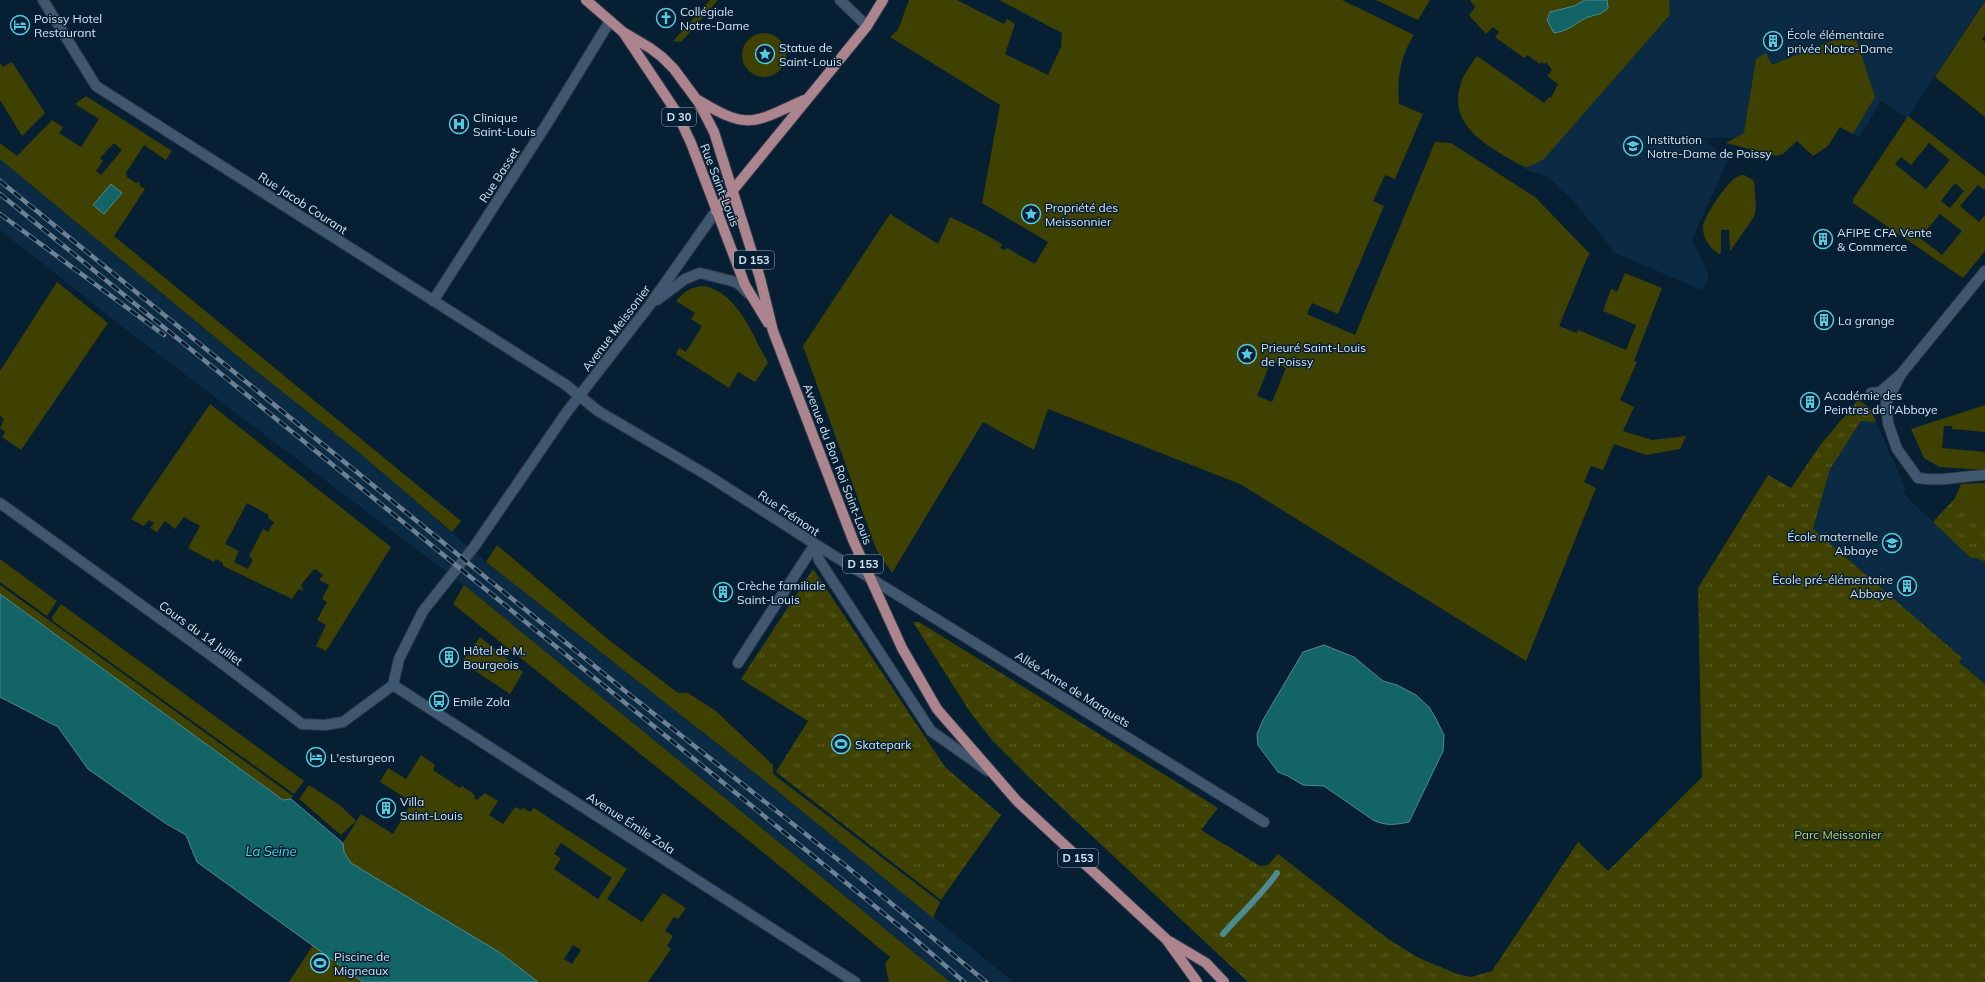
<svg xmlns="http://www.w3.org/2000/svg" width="1985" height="982" viewBox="0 0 1985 982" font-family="Mulish,sans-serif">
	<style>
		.built { fill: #0b2b44 }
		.green { fill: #3f4100; fill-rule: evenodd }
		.park { fill: url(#park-tufts) }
		.water { fill: #126466; stroke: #4c8a90 }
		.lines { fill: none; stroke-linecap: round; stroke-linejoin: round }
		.stream { stroke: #4c8a90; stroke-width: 6 }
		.street-casing { stroke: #2f3849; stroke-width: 12 }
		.primary-casing { stroke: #2f3849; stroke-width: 12 }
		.street { stroke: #3f5870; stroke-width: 10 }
		.primary { stroke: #ac848e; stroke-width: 10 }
		.rail-casing { stroke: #6d8192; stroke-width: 4.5 }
		.rail { stroke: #071f33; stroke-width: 3; stroke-dasharray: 9; stroke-linecap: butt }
		.labels { text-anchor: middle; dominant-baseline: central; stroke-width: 3; stroke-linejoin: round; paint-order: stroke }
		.shield { fill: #071f33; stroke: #96a8b8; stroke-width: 1 }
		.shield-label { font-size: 11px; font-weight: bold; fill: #d4e3f1 }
		.poi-label { font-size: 12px; fill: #d4e3f1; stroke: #071f33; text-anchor: start }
		.street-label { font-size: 12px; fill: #d4e3f1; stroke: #071f33 }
		.park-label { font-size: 12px; fill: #cdd350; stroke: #071f33 }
		.water-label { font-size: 13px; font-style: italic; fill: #46d9dc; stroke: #071f33 }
	</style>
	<defs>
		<pattern id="park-tufts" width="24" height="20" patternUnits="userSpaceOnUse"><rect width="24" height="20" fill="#3f4100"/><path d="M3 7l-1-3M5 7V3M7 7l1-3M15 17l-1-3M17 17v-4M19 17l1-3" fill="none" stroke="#5a5c26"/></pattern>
	</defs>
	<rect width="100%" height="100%" fill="#071f33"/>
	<path class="built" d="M1669,0H1985L1907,118L1881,101L1859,137L1839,126L1797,136L1702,138L1728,161L1692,239L1709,277L1702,290L1615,253L1574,201L1547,176L1529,171L1520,165L1526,167L1533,165L1544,158L1670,16Z
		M0,159L245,362L356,450L486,562L765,781L1014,982H950L464,585L142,342L0,230Z
		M1861,421L1876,422L1906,489L1903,493L1971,558H1977L1985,562V684L1959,661L1962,658L1813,529L1830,469Z"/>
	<path class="green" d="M710,0H718L681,42L673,41Z
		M909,0H957L1004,24L1007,19L1015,24L1005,54L1048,75L1061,47L1062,33L999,0H1342L1414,35C1400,56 1397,79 1399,104L1423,114L1395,179L1385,175L1373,201L1384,206L1338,314L1312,303L1307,314L1355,335L1435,142L1451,143L1535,197L1590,254L1587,258L1559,326L1577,333L1578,330L1626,350L1636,325L1603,311L1611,289L1617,292L1625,273L1662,288L1634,361L1637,362L1620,400L1634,407L1623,431L1652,440L1686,436L1680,449L1646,455L1614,444L1603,470L1591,466L1584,482L1596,488L1526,661L1240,484L1048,409L1034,450L983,422L892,573L876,549L803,346L890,214L938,244L950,217L975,229L1002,244L1000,248L1005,250L1007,248L1035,264L1048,242L982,203L1000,105L890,37L898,30ZM1271,361L1286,368L1272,402L1257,396Z
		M1376,0H1430L1418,20Z
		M1470,0H1669L1670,15L1544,159L1533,165L1526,167L1520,165C1490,147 1446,127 1461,83C1464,73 1471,65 1477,56L1544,103L1549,97L1551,98L1558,84L1547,76L1552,70L1546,62L1544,64L1542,62L1540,64L1527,55L1524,58L1495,37L1499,32L1493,27L1486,34L1469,15L1475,7Z
		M1985,1V35L1982,39L1985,42V117L1935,77Z
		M1854,32L1875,97L1853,134L1840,127L1828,146L1813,156L1797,141L1783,154L1776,156L1726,143L1744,133L1756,59L1766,53L1772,65Z
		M742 55a22 22 0 1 1 44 0a22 22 0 1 1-44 0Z
		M12,62L45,113L22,136L0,100V63L3,67Z
		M86,96L172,151L166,160L144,145L126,173L127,177L136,183L140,182V186L145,189L114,236L461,521L452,532L356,450L245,362L0,159V143L17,156L52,120L63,127L59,133L81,147L99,119L75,104ZM114,143L122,150L101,175L96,171L103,161L100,158Z
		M1908,116L1985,176V190L1978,185L1960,206L1979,222L1985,215V251L1963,278L1853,203V199ZM1929,143L1950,160L1926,189L1895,164L1901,157L1911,165ZM1955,183L1964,191L1950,208L1941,201ZM1940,214L1962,231L1942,255L1920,238Z
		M1744,175L1754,181L1756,208L1754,217L1730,251L1729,230H1721V253L1719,254C1710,248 1703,239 1703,228C1702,218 1727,183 1735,178C1738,176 1741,175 1744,175Z
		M57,282L108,323L21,450L2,437L5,432L0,428L4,419L0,416V371Z
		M705,286C738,294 751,332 766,359L768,363L755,382L738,372L729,388L676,354L679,348L686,352L702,326L691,319L695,313L676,301C685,290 692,287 705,286Z
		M210,404L391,547L326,651L316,646L326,625L317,620L327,602L322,599L329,585L319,580L323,575L316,569L313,570L301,585L304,591L299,589L292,599L223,566V563L216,559L214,562L188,548L200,526L184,517L175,529L165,521L157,532L150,528L154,523L149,520L144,526L131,519ZM247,503L269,515L268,518L274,522L268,532L263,529L249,556L253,560L248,569L234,562L239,551L225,544Z
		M1985,405V432L1952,429V426H1944L1942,448L1985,452V470L1939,467L1924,458L1911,429Z
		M1985,483V524L1955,498L1961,484Z
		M497,545L609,640L678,693H688L716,711L773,765V774L940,902L933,918L765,781L486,562Z
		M0,559L57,601L47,616L0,582Z
		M0,585L293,796L291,799L283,800L0,594Z
		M464,585L950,982H889L885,964L890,957L764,853L453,604Z
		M61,604L304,781L294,794L53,621L52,617Z
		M480,637L523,672L510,694L462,662Z
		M421,755L435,765L433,770L460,788L462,786L475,795L474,798L477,800L485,793L498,801L489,815L503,824L515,807L521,810L523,808L530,812L534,808L627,869L607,899L642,922L663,893L686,908L678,919L674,917L665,931L673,936L667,946L671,949L648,982H538L499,952L351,863L344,852L343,843L361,814L393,834L412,802L380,782L388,768L406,779ZM561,843L612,878L598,899L554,869L561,858L554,854ZM573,945L581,950L572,964L564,959Z
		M309,785L341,806L356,821L341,835L299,799Z
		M313,945L363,982H289Z"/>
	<path class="park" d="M1857,398L1871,409L1876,422L1861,421L1830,469L1813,529L1962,658L1959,662L1985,684V982H1248L1030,778L992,740L970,712L913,622H919L1218,808L1201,830L1260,866L1268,865L1278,854L1388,939L1417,957L1457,974L1471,977L1492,971L1578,842L1608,871L1702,777L1698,588L1768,475L1791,488L1821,444L1855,404Z
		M1955,498L1985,524V562L1977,558H1971L1933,522Z
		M813,569L945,767L1001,815L941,900L776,772L808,721L741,679Z"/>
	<path class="water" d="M1585,0H1607L1608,8C1600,16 1595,14 1586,18C1572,25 1571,30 1554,33L1547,20L1550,12L1574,6Z
		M111,184L122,193L104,214L93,205Z
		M0,594L283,800L291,799L343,843L344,852L351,863L499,952L538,982H363L197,862L186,835L165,823L88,769L58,727L0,697Z
		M1324,645L1354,657L1383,681L1397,685L1416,695L1429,707L1435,717L1444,735L1443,751L1409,822C1395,825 1385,826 1373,820L1324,786L1303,785L1288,776L1278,772L1258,745L1257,734L1263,720L1303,652Z"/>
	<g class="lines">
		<path class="stream" d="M1223,934C1241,913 1261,896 1277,873"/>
		<g class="street-casing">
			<path id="street" d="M43,0L96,86L566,385L598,411L707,475L815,544L819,560L931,731L988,771
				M840,0L867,26
				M657,300L685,279L700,273L732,281L739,284L749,294
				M433,301L550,119L610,21
				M1901,374L1886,403L1888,423L1897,449L1918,478C1940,482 1963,476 1985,475
				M1871,393L1880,392L1901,374L1985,271
				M0,503L216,659L302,724L325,725L343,722L393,685
				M738,663L815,544L1264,822
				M393,685L399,659L423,611L474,547L566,413L649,306L716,211
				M393,685L855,982"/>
		</g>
		<g class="primary-casing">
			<path id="primary" d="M586,0L623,32L677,113L691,143L745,285L768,323
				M623,32L650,48L662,57L674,69L699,103L714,132L760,278L773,331L853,540L902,648L937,709L1017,801L1166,939L1197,982
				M698,100C749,131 753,123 804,100
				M716,211L867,26L883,0
				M1169,941L1206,963L1224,982"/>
		</g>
		<use href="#street" class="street"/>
		<use href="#primary" class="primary"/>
		<g class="rail-casing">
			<path id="rail" d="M0,181L630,695L846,866L986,982
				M0,194L909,934L964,982
				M0,214L164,335"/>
		</g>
		<use href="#rail" class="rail"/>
	</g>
	<defs>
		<g id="church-ring" transform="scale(1)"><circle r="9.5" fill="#071f33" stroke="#55cae0" stroke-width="1.5"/><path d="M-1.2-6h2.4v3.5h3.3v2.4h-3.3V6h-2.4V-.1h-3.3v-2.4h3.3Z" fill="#55cae0"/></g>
		<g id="hotel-ring" transform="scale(1)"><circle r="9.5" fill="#071f33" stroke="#55cae0" stroke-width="1.5"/><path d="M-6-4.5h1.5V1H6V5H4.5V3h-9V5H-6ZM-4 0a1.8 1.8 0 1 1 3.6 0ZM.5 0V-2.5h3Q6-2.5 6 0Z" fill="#55cae0"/></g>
		<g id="building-ring" transform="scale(1)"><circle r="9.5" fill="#071f33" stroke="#55cae0" stroke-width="1.5"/><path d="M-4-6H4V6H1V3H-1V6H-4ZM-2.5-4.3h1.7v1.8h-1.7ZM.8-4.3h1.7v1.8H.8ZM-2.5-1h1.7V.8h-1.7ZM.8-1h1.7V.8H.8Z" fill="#55cae0"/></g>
		<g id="sight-ring" transform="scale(1)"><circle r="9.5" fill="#071f33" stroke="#55cae0" stroke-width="1.5"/><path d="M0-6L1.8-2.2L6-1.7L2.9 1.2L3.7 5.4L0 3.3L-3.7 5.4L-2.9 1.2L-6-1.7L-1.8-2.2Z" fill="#55cae0"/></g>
		<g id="hospital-ring" transform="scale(1)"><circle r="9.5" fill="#071f33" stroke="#55cae0" stroke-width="1.5"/><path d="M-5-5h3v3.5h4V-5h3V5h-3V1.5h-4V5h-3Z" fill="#55cae0"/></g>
		<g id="school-ring" transform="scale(1)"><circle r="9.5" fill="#071f33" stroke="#55cae0" stroke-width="1.5"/><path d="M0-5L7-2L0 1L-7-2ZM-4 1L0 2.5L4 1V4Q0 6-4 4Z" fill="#55cae0"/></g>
		<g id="bus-ring" transform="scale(1)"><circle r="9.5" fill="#071f33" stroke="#55cae0" stroke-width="1.5"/><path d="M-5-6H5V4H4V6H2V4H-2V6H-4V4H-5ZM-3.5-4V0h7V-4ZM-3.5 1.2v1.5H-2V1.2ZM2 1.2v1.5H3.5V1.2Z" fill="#55cae0"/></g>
		<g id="stadium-ring" transform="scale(1)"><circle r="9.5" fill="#071f33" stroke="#55cae0" stroke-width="1.5"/><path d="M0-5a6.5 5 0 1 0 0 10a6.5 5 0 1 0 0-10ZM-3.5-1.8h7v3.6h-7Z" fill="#55cae0"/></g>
	</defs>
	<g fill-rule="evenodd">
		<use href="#church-ring" x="666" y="18"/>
		<use href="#hotel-ring" x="20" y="25"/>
		<use href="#building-ring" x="1773" y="41"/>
		<use href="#sight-ring" x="765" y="54"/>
		<use href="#hospital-ring" x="459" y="124"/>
		<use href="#school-ring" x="1633" y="146"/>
		<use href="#sight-ring" x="1031" y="214"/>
		<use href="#building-ring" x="1823" y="239"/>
		<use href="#building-ring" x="1824" y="320"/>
		<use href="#sight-ring" x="1247" y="354"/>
		<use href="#building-ring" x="1810" y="402"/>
		<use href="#school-ring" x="1892" y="543"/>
		<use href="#building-ring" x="1907" y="586"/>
		<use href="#building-ring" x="723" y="592"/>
		<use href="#building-ring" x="449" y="657"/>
		<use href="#bus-ring" x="439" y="701"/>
		<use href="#stadium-ring" x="841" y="744"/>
		<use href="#hotel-ring" x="316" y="757"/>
		<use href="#building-ring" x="386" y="808"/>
		<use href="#stadium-ring" x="320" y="963"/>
	</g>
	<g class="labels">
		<g class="shield">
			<rect x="662" y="108" width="34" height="18" rx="3"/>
			<rect x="734" y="251" width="40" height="18" rx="3"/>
			<rect x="843" y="555" width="40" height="18" rx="3"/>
			<rect x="1058" y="849" width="40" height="18" rx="3"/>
		</g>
		<g class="shield-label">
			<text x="679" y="117">D 30</text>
			<text x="754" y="260">D 153</text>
			<text x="863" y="564">D 153</text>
			<text x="1078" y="858">D 153</text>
		</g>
		<g class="poi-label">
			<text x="680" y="11">Collégiale<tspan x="680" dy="14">Notre-Dame</tspan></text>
			<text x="34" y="18">Poissy Hotel<tspan x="34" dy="14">Restaurant</tspan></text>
			<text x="1787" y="34">École élémentaire<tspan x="1787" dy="14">privée Notre-Dame</tspan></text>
			<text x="779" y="47">Statue de<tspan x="779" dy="14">Saint-Louis</tspan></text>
			<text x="473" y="117">Clinique<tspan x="473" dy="14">Saint-Louis</tspan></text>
			<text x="1647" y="139">Institution<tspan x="1647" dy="14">Notre-Dame de Poissy</tspan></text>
			<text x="1045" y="207">Propriété des<tspan x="1045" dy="14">Meissonnier</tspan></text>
			<text x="1837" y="232">AFIPE CFA Vente<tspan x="1837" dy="14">&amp; Commerce</tspan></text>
			<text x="1838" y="320">La grange</text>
			<text x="1261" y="347">Prieuré Saint-Louis<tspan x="1261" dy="14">de Poissy</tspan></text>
			<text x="1824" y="395">Académie des<tspan x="1824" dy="14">Peintres de l'Abbaye</tspan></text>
			<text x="1878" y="536" text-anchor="end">École maternelle<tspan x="1878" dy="14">Abbaye</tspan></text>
			<text x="1893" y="579" text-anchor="end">École pré-élémentaire<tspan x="1893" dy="14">Abbaye</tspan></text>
			<text x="737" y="585">Crèche familiale<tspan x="737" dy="14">Saint-Louis</tspan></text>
			<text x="463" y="650">Hôtel de M.<tspan x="463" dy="14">Bourgeois</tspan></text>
			<text x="453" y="701">Emile Zola</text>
			<text x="855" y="744">Skatepark</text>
			<text x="330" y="757">L'esturgeon</text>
			<text x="400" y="801">Villa<tspan x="400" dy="14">Saint-Louis</tspan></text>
			<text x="334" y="956">Piscine de<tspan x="334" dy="14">Migneaux</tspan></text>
		</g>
		<g class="street-label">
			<text transform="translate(499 175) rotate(-57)">Rue Basset</text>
			<text transform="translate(720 185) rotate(69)">Rue Saint-Louis</text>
			<text transform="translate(303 203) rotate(33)">Rue Jacob Courant</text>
			<text transform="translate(616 328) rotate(-53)">Avenue Meissonier</text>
			<text transform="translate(838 464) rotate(69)">Avenue du Bon Roi Saint-Louis</text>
			<text transform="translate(789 513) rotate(34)">Rue Frémont</text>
			<text transform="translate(201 633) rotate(36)">Cours du 14 Juillet</text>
			<text transform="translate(1073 689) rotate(32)">Allée Anne de Marquets</text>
			<text transform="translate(631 823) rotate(33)">Avenue Émile Zola</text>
		</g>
		<g class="park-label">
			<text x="1838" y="834">Parc Meissonier</text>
		</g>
		<g class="water-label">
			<text x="271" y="851">La Seine</text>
		</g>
	</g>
</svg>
